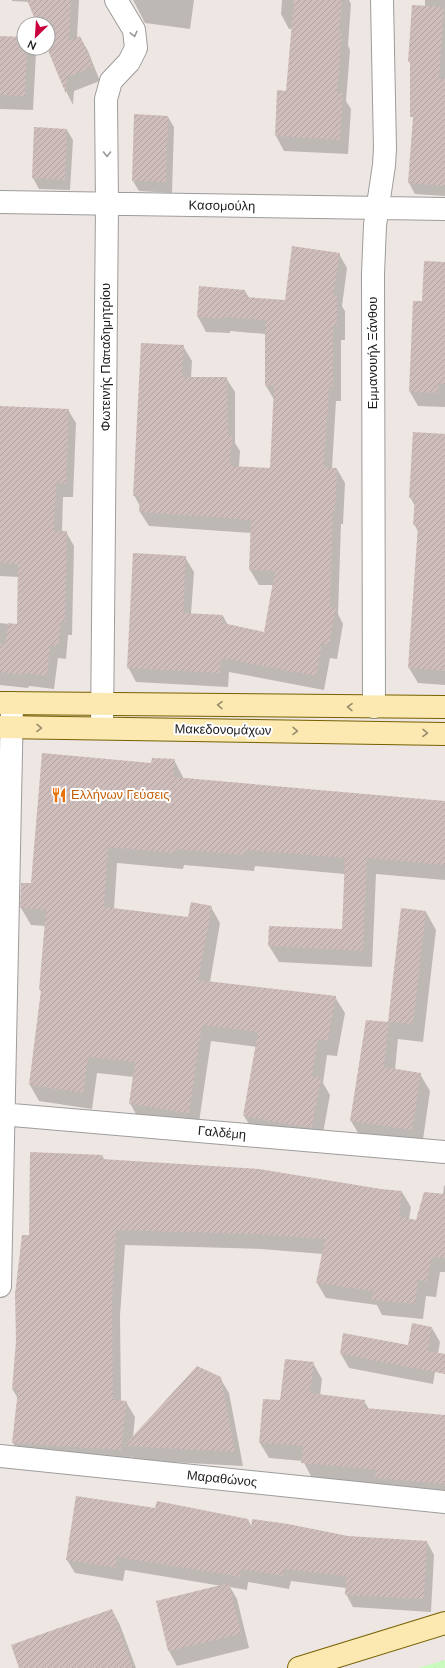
<svg xmlns="http://www.w3.org/2000/svg" width="445" height="1668" viewBox="0 0 445 1668" font-family="'Nunito Sans',sans-serif">
	<style>
		.park { fill: url(#park-crowns) }
		.shadow { fill: #0003 }
		.building { fill: url(#building-hatch) }
		.lines { fill: none; stroke-linecap: round; stroke-linejoin: round }
		.street-casing { stroke: #9d9d9d; stroke-width: 24 }
		.secondary-casing { stroke: #766001; stroke-width: 24 }
		.street { stroke: #fff; stroke-width: 22 }
		.secondary { stroke: #fce9b2; stroke-width: 22 }
		.oneway { stroke: #999 }
		.oneway2 { stroke: #978d6e }
		.labels { text-anchor: middle; dominant-baseline: central; stroke-width: 4; stroke-linejoin: round; paint-order: stroke }
		.street-label { font-size: 13px; fill: #1c1c1c; stroke: #fff }
		.food-label { font-size: 13px; fill: #c56008; stroke: #fff; text-anchor: start }
	</style>
	<defs>
		<pattern id="park-crowns" width="20" height="18" patternUnits="userSpaceOnUse"><rect width="20" height="18" fill="#cafbbc"/><path d="M2 6a3 3 0 1 1 6 0M12 15a3 3 0 1 1 6 0" fill="none" stroke="#add7a1"/></pattern>
		<pattern id="building-hatch" width="6" height="6" patternUnits="userSpaceOnUse"><rect width="6" height="6" fill="#cebdbb"/><path d="M-1 1l2-2M0 6l6-6M5 7l2-2" fill="none" stroke="#b0a2a0"/></pattern>
	</defs>
	<rect width="100%" height="100%" fill="#eee6e2"/>
	<path class="park" d="M445,1660V1668H418Z"/>
	<path class="shadow" d="M12,0H79L77,38L80,37L88,51L100,81L74,91L73,105L67,93L48,48V24H38L29,2L12,1Z
		M133,0H194L190,29L145,23Z
		M282,0H349L351,4L348,45L350,50L346,101L351,109L348,154L284,151L276,136L287,92L293,29H289L281,14Z
		M425,0H445V110L410,61L425,6Z
		M0,37L24,38V48H33L36,53L33,110L0,109Z
		M168,117L174,127L172,193L139,191L133,181Z
		M35,128L67,130L73,140L70,190L39,189L33,178Z
		M445,133V196L415,194L409,183Z
		M339,254L347,268L342,306L345,311V340H341V401H336L332,468L337,469L345,483L343,524H341L338,614L343,624L337,659L330,658L324,690L229,672L228,687L136,682L128,667L185,557L194,572L191,614L223,616L228,625L265,633L274,585H259L250,570L251,533L149,526L140,512V506L134,495L183,346L192,361L191,378H226L235,392V443L240,451L239,467L271,469L275,401L266,386V334L230,331V333L206,332L198,317L200,287L245,291L249,298L285,301Z
		M445,263V407L418,406L410,392L423,302Z
		M0,407L68,410L76,423L73,497H63L62,532H66L74,546L72,635H68L66,659L58,658L54,689L29,686L28,688L0,685V623L18,625L19,577L0,576Z
		M445,435V685L418,683L409,668L419,533L414,524L415,506L410,497Z
		M174,760L184,779L445,802V880L376,874L372,967L279,962L269,946L343,930L345,874L255,866L254,871L184,865L183,869L117,863L114,909L189,918L211,907L220,923L210,982L335,997L345,1013L337,1056L327,1055L323,1083L330,1095L321,1144L254,1132L244,1116L257,1047L211,1041L198,1129L139,1120L130,1103L134,1077L97,1073L92,1109L39,1101L30,1085L42,993L40,990L46,926L31,925L21,908L22,884H32L152,764Z
		M426,912L436,930L423,1042L398,1039L395,1070L420,1074L430,1091L422,1146L361,1138L351,1121L366,1021L390,1023L389,1022Z
		M102,1156L105,1160L402,1192L411,1207L409,1219L416,1221L443,1195L444,1185L445,1186V1272H440L436,1297L426,1296L423,1319L382,1315L377,1305L326,1298L317,1283L323,1254L261,1249L125,1245L120,1316L121,1401L126,1402L135,1417L133,1437L220,1378L229,1393L243,1466L134,1460L131,1456L130,1465L22,1458L13,1443L18,1399L13,1390Z
		M432,1328L440,1342L433,1384L349,1368L341,1354L409,1346Z
		M313,1363L322,1379L320,1396L364,1401L369,1409L445,1416V1499L312,1478L303,1461L269,1458L260,1443L281,1402Z
		M156,1509L248,1520L252,1527L348,1537L427,1542L434,1555L431,1612L353,1607L346,1594V1588L291,1581L289,1589L248,1582L247,1590L230,1587L237,1599L249,1648L177,1666L169,1651L222,1586L125,1570L123,1581L75,1573L67,1560Z
		M112,1610L120,1625L136,1668H20Z"/>
	<path class="building" d="M27,0H71L69,41L80,36L93,67L67,77L66,94L47,48L48,24H37Z
		M294,0H342L339,34H342L337,93H343L340,140L275,136L277,90L286,91Z
		M412,5L444,7L439,79H445V186L408,183L413,117H410V62H408Z
		M0,36L24,37V48H27L25,96L0,95Z
		M134,114L168,116L166,182L132,181Z
		M34,127L67,129L65,180L32,178Z
		M292,246L340,253L333,296H337V326H333V387L329,386L324,467L337,468L335,510H333L330,607L336,608L329,645L322,644L316,676L221,658L220,673L127,668L133,553L186,556L183,613L223,615V623L264,632L275,571L249,570L251,520L139,512L140,496H133L141,343L184,345L182,377H227L228,435H232L230,466L270,468L274,386H265V320L222,317V319L197,317L199,286L245,290V297L285,300Z
		M424,261L445,262V384L439,383L438,393L409,392L413,301H422Z
		M0,406L69,409L66,484L56,483L54,531H67L65,622H61L58,646L50,645L47,676L21,673V675L0,672V644L5,645L8,623L17,624L18,564L0,563Z
		M413,432L445,434V671L408,668L418,525H413L415,498H409Z
		M42,753L151,763L152,758L175,759L173,777L445,801V865L367,858L363,951L268,946L269,926L342,929L345,858L246,850L245,855L175,849L174,853L108,847L104,907L188,917L191,902L212,906L198,980L336,996L328,1040L318,1039L312,1076L321,1078L312,1128L243,1116L258,1032L202,1025L189,1113L129,1104L135,1062L88,1057L83,1093L29,1085L41,990H39L46,910L20,908L21,883H31Z
		M401,908L426,911L413,1024L388,1022Z
		M366,1020L389,1022L384,1067L421,1073L412,1130L350,1121Z
		M30,1152L103,1155L102,1159L259,1169L381,1189L402,1191L399,1216L416,1220L424,1192L445,1194V1258L432,1257L427,1281L418,1280L415,1304L372,1300L373,1291L316,1283L325,1239L251,1234L116,1230L112,1300L113,1400L127,1401L121,1450L12,1443L18,1390H12L16,1341L15,1294L22,1235H29Z
		M412,1323L432,1327L428,1351L445,1354V1374L340,1354L343,1333L408,1345Z
		M285,1359L314,1362L310,1393L365,1400V1408L445,1415V1484L375,1478L376,1470L301,1463L303,1446L259,1443L263,1399L280,1400Z
		M197,1366L221,1377L235,1452L124,1446Z
		M76,1496L155,1508L157,1501L248,1519L251,1530L252,1519L288,1524L348,1536L427,1541L424,1599L345,1595L346,1576L284,1569L282,1576L241,1569L240,1577L117,1557L116,1568L66,1560Z
		M229,1583L241,1634L168,1651L156,1601Z
		M112,1609L133,1668H19L11,1645Z"/>
	<g class="lines">
		<g class="street-casing">
			<path id="street" d="M0,202L445,209
				M374,707L373,274L375,225L384,165L385,148L382,0
				M102,728L107,205L106,99L111,81L129,62L136,48L134,30L116,0
				M0,1114L445,1152
				M0,1286L12,703
				M0,1456L445,1502"/>
		</g>
		<g class="secondary-casing">
			<path id="secondary" d="M0,703L445,707
				M0,727L445,734
				M299,1668L445,1623"/>
		</g>
		<use href="#street" class="street"/>
		<use href="#secondary" class="secondary"/>
	</g>
	<defs><path id="oneway-chevron" d="M-2-3.5L2.5 0L-2 3.5" fill="none" stroke-width="1.6" stroke-linecap="round" stroke-linejoin="round"/></defs>
	<g class="oneway">
		<use href="#oneway-chevron" transform="translate(134 34) rotate(76)"/>
		<use href="#oneway-chevron" transform="translate(107 154) rotate(90)"/>
	</g>
	<g class="oneway2">
		<use href="#oneway-chevron" transform="translate(220 705) rotate(-179)"/>
		<use href="#oneway-chevron" transform="translate(350 707) rotate(-179)"/>
		<use href="#oneway-chevron" transform="translate(39 728) rotate(1)"/>
		<use href="#oneway-chevron" transform="translate(295 731) rotate(1)"/>
		<use href="#oneway-chevron" transform="translate(425 733) rotate(1)"/>
	</g>
	<defs>
		<g id="restaurant-bare" transform="scale(1.2)"><path d="M-5-6h1v4h1v-4h1v4h1v-4h1v5L-1.5 .5V6h-2V.5L-5-1ZM5-6V6H3V1.5H1.5Q1.5-4 5-6Z" fill="#e8710a" stroke="#fff" stroke-width="2.5" paint-order="stroke"/></g>
	</defs>
	<g fill-rule="evenodd">
		<use href="#restaurant-bare" x="59" y="795"/>
	</g>
	<g class="labels">
		<g class="street-label">
			<text transform="translate(222 206) rotate(1)">Κασομούλη</text>
			<text transform="translate(373 353) rotate(-90)">Εμμανουήλ Ξάνθου</text>
			<text transform="translate(106 357) rotate(-90)">Φωτεινής Παπαδημητρίου</text>
			<text transform="translate(223 730) rotate(1)">Μακεδονομάχων</text>
			<text transform="translate(222 1133) rotate(5)">Γαλδέμη</text>
			<text transform="translate(222 1479) rotate(6)">Μαραθώνος</text>
		</g>
		<g class="food-label">
			<text x="71" y="795">Ελλήνων Γεύσεις</text>
		</g>
	</g>
	<g transform="translate(36 36) rotate(205)"><circle r="19" fill="#ffffff" stroke="#a4a4a4"/>
	<path d="M0-3L7 15L0 10L-7 15Z" fill="#c9003c"/>
	<text y="-6" font-size="11" font-weight="bold" text-anchor="middle" fill="#1c1c1c">N</text>
	</g>
</svg>
